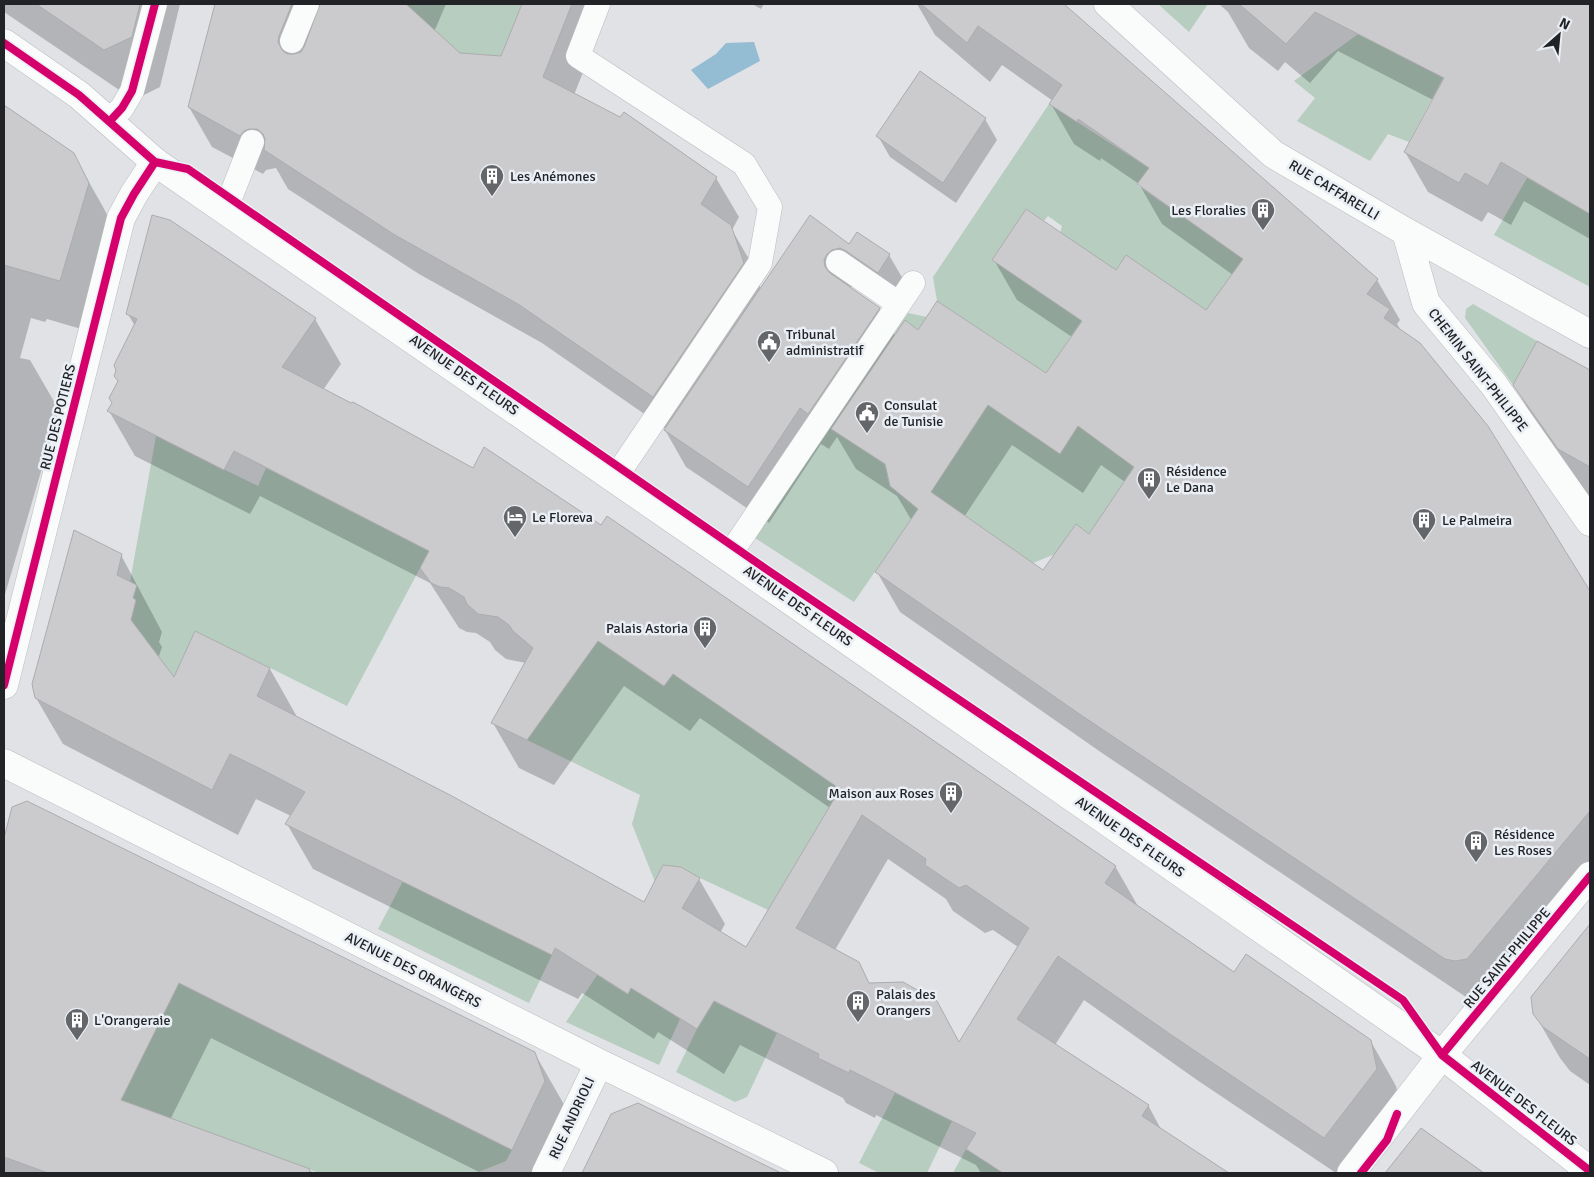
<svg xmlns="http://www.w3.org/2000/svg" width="1594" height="1177" viewBox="0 0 1594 1177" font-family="Signika,sans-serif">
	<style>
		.green { fill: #b6cdc0; fill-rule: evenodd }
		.water { fill: #94bcd3 }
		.shadow { fill: #0003; fill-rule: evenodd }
		.building { fill: #cbcacd; stroke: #acacae; fill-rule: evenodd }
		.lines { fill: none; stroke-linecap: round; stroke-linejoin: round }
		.service-casing { stroke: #babcbe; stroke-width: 25 }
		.minor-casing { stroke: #babcbe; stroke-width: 29 }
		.secondary-casing { stroke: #babcbe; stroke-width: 29 }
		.service { stroke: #fafbfb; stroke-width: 24 }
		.minor { stroke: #fafbfb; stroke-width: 28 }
		.secondary { stroke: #fafbfb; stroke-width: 28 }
		.cycleway-casing { stroke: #eaeff5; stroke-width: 11 }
		.cycleway { stroke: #d6006c; stroke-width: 8 }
		.labels { text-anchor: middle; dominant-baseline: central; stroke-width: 5; stroke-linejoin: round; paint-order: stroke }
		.poi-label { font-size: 14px; fill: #222326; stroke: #eaeff5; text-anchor: start }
		.street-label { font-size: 14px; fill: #222326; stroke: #eaeff5 }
	</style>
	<rect width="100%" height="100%" fill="#e0e2e5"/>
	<path class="green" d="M406,4H522L501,56L473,66Z
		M1158,4H1208L1189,32Z
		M1463,4H1475L1550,41L1452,61L1409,142L1388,134L1370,161L1297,121L1315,98L1294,81L1358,34L1463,9Z
		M1049,104L1149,168L1137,185L1243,259L1211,307L1128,351L1126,255L1013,422L1082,419L1134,467L1089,534L1076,524L1055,554L1033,563L930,492L854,602L755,538L908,313L927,317L1011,372L1021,356L937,301L933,277ZM1026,209L1044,221L1048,216L1062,226L1044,295L992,260Z
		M1527,178L1590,214V287L1494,235Z
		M1473,304L1537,341L1513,385L1465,318L1466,309Z
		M156,436L258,486L266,468L429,551L347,706L195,631L172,682L131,620L136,600L133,598L137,585L130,582Z
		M598,641L663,686L673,673L840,789L768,910L700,878L681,867L663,865L655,882L632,824L640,795L527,740Z
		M403,881L552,955L529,1003L378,929Z
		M609,957L603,979L627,994L631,988L680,1019L659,1065L566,1022Z
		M179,983L512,1150L506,1161L476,1173H319L121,1100Z
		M714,1001L777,1033L747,1097L735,1102L676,1072L697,1029Z
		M895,1093L952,1121L927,1173H879L859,1163Z
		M966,1149L1003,1173H953Z"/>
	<path class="water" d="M754,42L760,61L708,89L691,70L716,54L726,43Z"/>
	<path class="shadow" d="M4,4H180L160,87L134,100L4,12Z
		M216,4H446L434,32L459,54L502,57L523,6L519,4H610L574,95L716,178L739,217L732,230L753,266L761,290L811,217L849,246L858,234L889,255L910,291L853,286L850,288L879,308L895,336L918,332L1047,374L1072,337L1017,300L994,260L1116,272L1206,312L1233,275L1162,224L1139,184L1101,158L1100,161L1074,144L1051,104L1053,101L1002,65L990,82L935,35L917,4H1062L1377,280L1400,320L1397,324L1402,332L1487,427L1590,594V878L1478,1001L1469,999L1102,753L900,612L877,572L912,521L897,496L856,469L837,437L829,449L821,444L769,523L686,467L665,430L666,429L542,343L419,274L288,189L276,168L266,170L263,174L212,147L189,107ZM1012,445L1083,493L1101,465L1125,482L1090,536L1044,572L964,517Z
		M752,4H764L761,9Z
		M1219,4H1352L1368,18L1375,4H1590V239L1524,201L1511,225L1488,212L1482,222L1428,192L1405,152L1433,100L1338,51L1310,83L1285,62L1278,71L1249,48L1228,12Z
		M4,107L73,154L102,205L117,234L88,331L47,319L45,322L31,318L20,358L30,360L59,410L4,598Z
		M985,119L997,140L956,203L890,157L878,136Z
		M128,314L315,319L341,364L323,390L1115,866L1139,908L1234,974L1370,1040L1396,1086L1402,1115L1357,1173H1336L1197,1080L1084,1000L1055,1045L1148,1105L1162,1131L1227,1173H981L976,1165L876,1115L875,1118L846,1103L843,1098L740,1045L724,1074L658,1032L654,1039L582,993L578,999L313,869L287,824L291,816L256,799L238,835L63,744L36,698L121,555L162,632L159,642L162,647L158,659L174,680L195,633L270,669L296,715L295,717L645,904L699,879L725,924L720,933L746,948L830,808L700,718L690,731L624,686L554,785L519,768L493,723L526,663L506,659L495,650L490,642L476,633L467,632L459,628L430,583L260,496L250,514L135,456L109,411L113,403L135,326ZM888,859L946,899L953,911L985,933L993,930L1018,947L960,1043L870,985L858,963L835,950Z
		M1538,343L1590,372V500L1543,435L1514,385Z
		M13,808L534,1052L566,1108L559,1173H481L211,1038L170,1120L316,1173H4V843Z
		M1590,926V1085L1570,1071L1560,1058L1534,1013L1532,997Z
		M638,1104L778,1173H584L612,1115Z
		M1421,1129L1482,1173H1386Z"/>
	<path class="building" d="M36,4H140L132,37L104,50Z
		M215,4H292L279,36L278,42L282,50L287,54H294L301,52L304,47L320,4H406L460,53L501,56L522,4H572L543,77L620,117L624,112L717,177L701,204L731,225L744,263L653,397L518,304L395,235L264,150L265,139L263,134L257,129H249L244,131L240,136L188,107Z
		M921,4H1064L1378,279L1367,294L1390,309L1384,318L1420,343L1488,426L1590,591V811L1467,959L1455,961L1445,959L1078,713L875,572L918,509L890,486L885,464L831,429L905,320L918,330L937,301L1046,373L1082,321L992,260L1026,209L1116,270L1126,255L1206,310L1243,259L1137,184L1149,168L1078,119L1077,122L1049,104L1062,85L978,26L967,43ZM988,405L1060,454L1078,426L1134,467L1089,534L1076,524L1043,570L931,492Z
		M1239,4H1590V214L1501,162L1488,186L1465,173L1459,183L1404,152L1444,78L1315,12L1286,44Z
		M920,71L986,118L943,183L876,136Z
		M4,105L74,153L89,183L60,281L4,265Z
		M152,215L170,220L316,318L282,367L351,403L353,402L473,468L484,447L601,525L607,516L1116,866L1105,883L1234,972L1246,954L1371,1040L1377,1069L1324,1138L1170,1034L1058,956L1017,1019L1149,1105L1142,1116L1229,1173H1003L966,1149L976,1133L850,1070L849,1073L818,1058L819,1054L714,1001L697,1029L631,988L628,994L555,948L552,955L285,824L305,792L261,769L230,754L212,790L35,698L32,684L74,530L122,554L117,575L137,585L133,598L136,600L131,620L174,677L195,631L270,668L257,696L450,795L644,902L663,865L681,867L700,878L682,908L746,947L840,789L673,674L664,686L598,641L527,740L491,723L533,648L513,631L509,625L498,617L478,614L467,604L464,597L449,588L440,587L431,583L420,568L429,551L234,451L224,470L107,411L112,403L109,398L118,381L114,376L116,371L114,365L137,319L126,314ZM862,815L926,859L925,865L959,888L966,885L1029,928L959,1042L937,1001L903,982L869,983L859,962L796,928Z
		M810,215L849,244L857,232L890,254L878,273L846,251L840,248L832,250L827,254L824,260L825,267L830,273L880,308L808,414L800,408L748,487L664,430Z
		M1537,341L1590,370V467L1558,449L1513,385Z
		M27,801L535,1052L545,1081L512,1150L179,983L121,1100L310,1169L309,1173H48L4,1157V838L12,807Z
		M1590,924V1059L1543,1027L1533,1014L1531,997Z
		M638,1103L687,1127L781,1173H582L611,1114Z
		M1421,1128L1484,1173H1385Z"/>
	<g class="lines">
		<g class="service-casing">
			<path id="service" d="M598,4L578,56L744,164L770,207L760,263L615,478
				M292,41L307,4
				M110,121L122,108L132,91L155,4
				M225,211L252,142
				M838,262L899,304
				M728,557L913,283"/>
		</g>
		<g class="minor-casing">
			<path id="minor" d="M1108,4L1273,154L1406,232L1590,334
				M1406,232L1426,303L1494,385L1590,522
				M4,685L121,218L134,194L155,162
				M4,763L599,1063L824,1173
				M546,1173L599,1063
				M1351,1173L1442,1055L1590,876"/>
		</g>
		<g class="secondary-casing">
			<path id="secondary" d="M4,43L79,95L155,162L728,557L1442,1055L1590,1171"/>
		</g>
		<use href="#service" class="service"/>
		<use href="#minor" class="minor"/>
		<use href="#secondary" class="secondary"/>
		<g class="cycleway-casing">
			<path id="cycleway" d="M4,43L79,95L155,162
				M110,121L122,108L132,91L155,4
				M155,162L188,169L766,569L1403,1000L1442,1055L1590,1171
				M4,685L121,218L134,194L155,162
				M1442,1055L1590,876
				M1361,1173L1387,1140L1397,1114"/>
		</g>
		<use href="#cycleway" class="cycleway"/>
	</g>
	<defs>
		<g id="building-pin" transform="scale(1.25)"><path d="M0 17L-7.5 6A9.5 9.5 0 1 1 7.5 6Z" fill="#646669" stroke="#eaeff5"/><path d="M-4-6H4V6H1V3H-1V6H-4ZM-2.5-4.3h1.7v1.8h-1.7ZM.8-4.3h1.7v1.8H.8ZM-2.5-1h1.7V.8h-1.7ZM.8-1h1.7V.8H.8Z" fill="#fff"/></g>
		<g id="civic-pin" transform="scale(1.25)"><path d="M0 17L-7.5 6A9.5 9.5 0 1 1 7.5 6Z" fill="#646669" stroke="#eaeff5"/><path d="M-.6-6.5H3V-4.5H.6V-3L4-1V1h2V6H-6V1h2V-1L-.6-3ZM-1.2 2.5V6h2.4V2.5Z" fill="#fff"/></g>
		<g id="hotel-pin" transform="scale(1.25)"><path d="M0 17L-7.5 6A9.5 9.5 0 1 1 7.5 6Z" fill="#646669" stroke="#eaeff5"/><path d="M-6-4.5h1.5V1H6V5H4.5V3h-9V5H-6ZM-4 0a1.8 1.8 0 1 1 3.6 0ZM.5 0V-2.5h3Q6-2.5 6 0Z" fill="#fff"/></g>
	</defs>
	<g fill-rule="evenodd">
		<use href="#building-pin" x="492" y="176"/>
		<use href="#building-pin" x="1263" y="210"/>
		<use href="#civic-pin" x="769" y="342"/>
		<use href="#civic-pin" x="867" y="413"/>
		<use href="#building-pin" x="1149" y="479"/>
		<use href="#hotel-pin" x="515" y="517"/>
		<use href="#building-pin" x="1424" y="520"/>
		<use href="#building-pin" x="705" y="628"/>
		<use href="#building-pin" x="951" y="793"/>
		<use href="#building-pin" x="1476" y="842"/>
		<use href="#building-pin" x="858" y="1002"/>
		<use href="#building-pin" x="77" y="1020"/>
	</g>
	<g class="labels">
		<g class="poi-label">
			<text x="510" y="176">Les Anémones</text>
			<text x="1246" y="210" text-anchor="end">Les Floralies</text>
			<text x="786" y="334">Tribunal<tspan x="786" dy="16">administratif</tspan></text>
			<text x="884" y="405">Consulat<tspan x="884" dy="16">de Tunisie</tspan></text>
			<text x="1166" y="471">Résidence<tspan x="1166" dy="16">Le Dana</tspan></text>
			<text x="532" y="517">Le Floreva</text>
			<text x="1442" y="520">Le Palmeira</text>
			<text x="688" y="628" text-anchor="end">Palais Astoria</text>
			<text x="934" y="793" text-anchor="end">Maison aux Roses</text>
			<text x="1494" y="834">Résidence<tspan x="1494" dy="16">Les Roses</tspan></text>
			<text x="876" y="994">Palais des<tspan x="876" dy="16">Orangers</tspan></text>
			<text x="94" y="1020">L'Orangeraie</text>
		</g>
		<g class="street-label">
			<text transform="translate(1334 190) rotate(31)">RUE CAFFARELLI</text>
			<text transform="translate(1478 370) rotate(52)">CHEMIN SAINT-PHILIPPE</text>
			<text transform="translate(464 375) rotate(35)">AVENUE DES FLEURS</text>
			<text transform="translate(58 417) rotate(-76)">RUE DES POTIERS</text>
			<text transform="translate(798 606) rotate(35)">AVENUE DES FLEURS</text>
			<text transform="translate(1130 837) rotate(35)">AVENUE DES FLEURS</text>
			<text transform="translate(1507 958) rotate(-50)">RUE SAINT-PHILIPPE</text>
			<text transform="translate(413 970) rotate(27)">AVENUE DES ORANGERS</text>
			<text transform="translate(1524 1103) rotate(38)">AVENUE DES FLEURS</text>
			<text transform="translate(572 1118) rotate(-65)">RUE ANDRIOLI</text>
		</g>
	</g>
	<rect width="1594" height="1177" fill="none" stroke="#222326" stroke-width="10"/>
	<g transform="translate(1559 35) rotate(27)" stroke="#eaeff5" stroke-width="4" paint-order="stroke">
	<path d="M0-4L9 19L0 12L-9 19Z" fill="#222326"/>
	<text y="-8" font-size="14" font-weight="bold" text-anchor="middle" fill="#222326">N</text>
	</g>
</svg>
